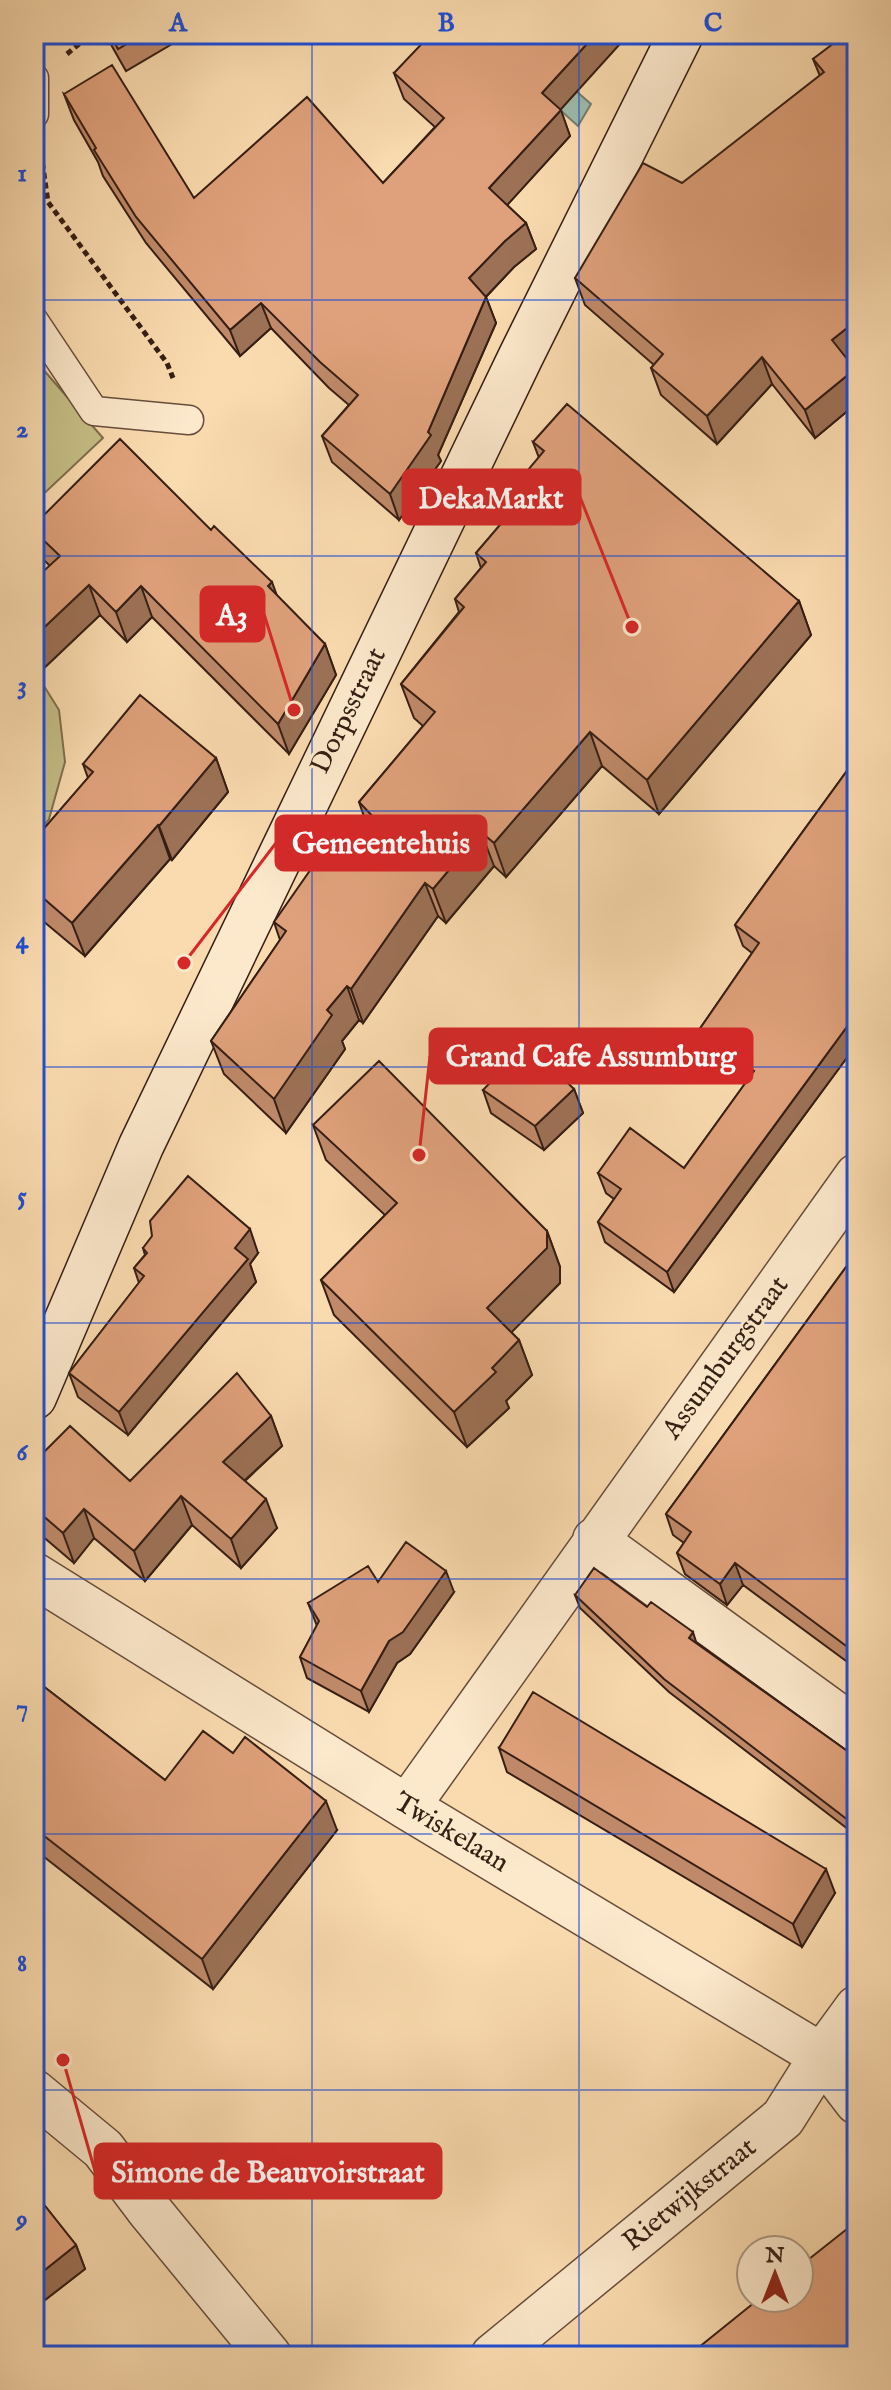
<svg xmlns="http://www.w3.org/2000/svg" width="891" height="2390" viewBox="0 0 891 2390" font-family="'IM FELL English',serif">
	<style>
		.green { fill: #c5be86; stroke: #7e6e4d; stroke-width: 2 }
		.water { fill: #9ebbad; stroke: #747c70; stroke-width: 2 }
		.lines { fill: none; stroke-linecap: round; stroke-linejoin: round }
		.lane-casing { stroke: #674d3b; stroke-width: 31 }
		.street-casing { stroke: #674d3b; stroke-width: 47 }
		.secondary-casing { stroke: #361e14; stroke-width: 47 }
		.path { stroke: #361e14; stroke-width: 5; stroke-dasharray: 6 4; stroke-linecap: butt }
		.lane { stroke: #fce8cb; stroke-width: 28 }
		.street { stroke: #fce8cb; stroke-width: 44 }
		.secondary { stroke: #fce8cb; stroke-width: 44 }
		.wall { fill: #c08a6a; stroke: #361e14; stroke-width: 2 }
		.shaded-wall { fill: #9c7156; stroke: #361e14; stroke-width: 2 }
		.building { fill: #dfa17b; stroke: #361e14; stroke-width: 2 }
		.grid { fill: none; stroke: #1d4ed8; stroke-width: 2; stroke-opacity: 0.55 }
		.labels { text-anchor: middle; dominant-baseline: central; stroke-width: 6; stroke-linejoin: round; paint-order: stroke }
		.street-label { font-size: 28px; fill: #361e14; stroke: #fce8cb }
		.leader { fill: none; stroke: #d62828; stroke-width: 3 }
		.callout-dot { fill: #d62828; stroke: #fce8cb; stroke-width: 3 }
		.callout { fill: #d62828; stroke: #d62828; stroke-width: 3 }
		.callout-label { font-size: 30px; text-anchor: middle; font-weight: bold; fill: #fff }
		.neatline { fill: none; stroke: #1d4ed8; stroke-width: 3 }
		.grid-label { font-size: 26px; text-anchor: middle; font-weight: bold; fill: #1d4ed8 }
	</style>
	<rect width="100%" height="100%" fill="#fadbaf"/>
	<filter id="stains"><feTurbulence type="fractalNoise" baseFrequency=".0025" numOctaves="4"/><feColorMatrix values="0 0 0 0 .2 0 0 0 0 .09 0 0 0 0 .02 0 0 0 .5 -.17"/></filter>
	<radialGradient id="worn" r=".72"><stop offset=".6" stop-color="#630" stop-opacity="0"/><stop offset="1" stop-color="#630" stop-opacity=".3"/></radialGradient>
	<path class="green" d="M34,359L103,438L34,503Z
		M34,670L59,710L65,762L49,819L34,838Z"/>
	<path class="water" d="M510,34L591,104L578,126L476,35Z"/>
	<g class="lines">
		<g class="lane-casing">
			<path id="lane" d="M34,78V114
				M34,321L94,411L189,420"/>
		</g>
		<g class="street-casing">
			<path id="street" d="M595,1540L857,1730
				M34,1575L407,1807L822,2056L857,2102
				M407,1807L857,1176
				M34,2092L103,2149L149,2210L269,2356
				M493,2356L783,2118L822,2056L857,2008"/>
		</g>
		<g class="secondary-casing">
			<path id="secondary" d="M34,1397L141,1146L521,356L681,34"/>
		</g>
		<path class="path" d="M67,54L91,34
			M41,153L48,202L167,363L173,378"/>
		<use href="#lane" class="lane"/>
		<use href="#street" class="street"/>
		<use href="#secondary" class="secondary"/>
	</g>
	<path class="wall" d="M105,34H189L126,71Z
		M332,34H351L342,43Z
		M857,34V356L850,362L855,369L857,373V403L815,438L772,384L717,444L661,395L651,368L654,365L585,305L575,278L820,76L813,59Z
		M394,73L560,109L570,136L507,205L526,223L536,249L514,267L486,297L496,323L438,455L441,461L399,520L332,462L322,436L349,405L329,388L271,328L240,356L146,243L103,176L98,162L74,120L64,94L194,198L383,183L435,127L404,99Z
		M533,442L799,601L811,635L659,814L602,766L506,877L494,866L446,923L438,916L363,1023L359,1020L342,1041L345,1049L286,1133L224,1074L211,1041L280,940L274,922L341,862L369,831L359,802L423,726L414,718L401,684L459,612L455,599L481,568L476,553L518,504L512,489L539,458Z
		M34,525L277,596L325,644L336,675L289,754L152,617L127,642L100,615L42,670L34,661V580L50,566L42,558L34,536Z
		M857,757V1044L674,1292L605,1242L598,1222L614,1199L606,1193L598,1173L684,1168L747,1081L706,1051L699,1030L752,953L743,946L735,925Z
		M216,758L228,792L172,860L170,859L85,956L37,916L34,908V871L36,869L34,863V840L88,778L83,764Z
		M574,1089L583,1113L544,1150L491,1113L483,1090Z
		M313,1125L547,1231L560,1267V1283L511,1332L519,1340L532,1375L506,1401L509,1408L467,1447L334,1315L321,1280L385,1215L326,1160Z
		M143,1248L258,1253L250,1264L256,1282L128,1435L78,1397L69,1373L139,1283L134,1268L145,1255Z
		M857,1252V1669L743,1585L727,1605L685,1574L677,1553L684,1543L673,1535L666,1514Z
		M271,1416L282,1446L245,1481L277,1528L241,1568L192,1525L145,1581L94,1538L74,1563L34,1529V1464L130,1481Z
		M378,1582L454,1592L410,1654L397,1663L369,1712L307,1678L300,1657L317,1626L308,1603Z
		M575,1595L697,1643L857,1758V1836L669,1692L580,1608Z
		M34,1679L165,1780L337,1830L213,1989L34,1849Z
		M499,1748L835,1893L802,1947L507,1772Z
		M34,2192L76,2245L85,2269L45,2300L34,2286Z"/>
	<path class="shaded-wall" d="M339,34H351L342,43Z
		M596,34H629L552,119L542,93Z
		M561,110L570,136L499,214L489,188Z
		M526,223L536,249L514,267L479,304L469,278L505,241Z
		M486,297L496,323L438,455L441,461L399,520L390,494L428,432Z
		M261,303L271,328L240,356L230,330Z
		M857,320V356L842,368L832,340Z
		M762,357L772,384L717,444L707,416Z
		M855,369L857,373V403L815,438L805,410Z
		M272,582L283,612L268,586Z
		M89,585L100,615L42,670L34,647V637Z
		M141,586L152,617L127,642L116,612Z
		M799,601L811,635L659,814L647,780Z
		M325,644L336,675L289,754L278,724Z
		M590,732L602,766L506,877L494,843Z
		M216,758L228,792L172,860L159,826Z
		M158,825L170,859L85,956L72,923Z
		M481,832L494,866L446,923L433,889Z
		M425,883L438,916L363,1023L351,989Z
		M347,986L359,1020L342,1041L345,1049L286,1133L274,1099L327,1010Z
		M857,1013V1044L674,1292L667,1272Z
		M574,1089L583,1113L544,1150L535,1126Z
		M250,1229L258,1253L250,1264L256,1282L128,1435L119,1412L235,1248Z
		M547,1231L560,1267V1283L500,1344L487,1308Z
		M519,1340L532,1375L506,1401L509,1408L467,1447L454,1412L492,1368Z
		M271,1416L282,1446L233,1491L223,1462Z
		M181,1496L192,1525L145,1581L134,1551Z
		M266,1499L277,1528L241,1568L231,1539Z
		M84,1509L94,1538L74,1563L63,1533Z
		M735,1563L743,1585L727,1605L720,1584Z
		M446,1571L454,1592L410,1654L397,1663L369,1712L361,1691L389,1641Z
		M693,1632L697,1645L689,1638Z
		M326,1801L337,1830L213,1989L202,1959Z
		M826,1869L835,1893L802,1947L793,1924Z
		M76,2245L85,2269L45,2300L36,2277Z"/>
	<path class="building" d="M110,34H144L118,49Z
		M431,34H596L542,93L561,110L489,188L526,223L505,241L469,278L486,297L428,432L431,435L390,494L322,436L358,395L320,362L261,303L230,330L136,217L94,150L96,148L64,94L112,65L194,198L307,97L383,183L444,118L394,73Z
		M846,34H857V320L832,340L855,369L805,410L762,357L707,416L651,368L663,354L575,278L643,163L682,183L824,72L813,59Z
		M567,404L799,601L647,780L590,732L494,843L481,832L433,889L425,883L351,989L347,986L327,1010L332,1015L274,1099L211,1041L286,931L274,922L325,849L341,862L378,822L359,802L435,712L401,684L464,607L455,599L486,562L476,553L523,498L512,489L544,451L533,442Z
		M120,439L211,530L214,526L272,582L268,586L325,644L278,724L141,586L116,612L89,585L34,637V580L60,556L34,531V525Z
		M140,695L216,758L159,826L158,825L72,923L34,890V871L44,860L34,852V840L93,772L83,764Z
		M857,757V1013L667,1272L598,1222L621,1189L598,1173L630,1128L684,1168L754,1071L699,1030L759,943L735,925Z
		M527,1044L574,1089L535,1126L483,1090Z
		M379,1061L547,1231V1248L487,1308L519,1340L492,1368L496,1372L454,1412L321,1280L397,1203L313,1125Z
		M188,1176L250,1229L235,1248L248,1259L119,1412L69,1373L144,1276L134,1268L147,1253L143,1248L152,1236L150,1221Z
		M857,1252V1654L735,1563L720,1584L677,1553L691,1532L666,1514Z
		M237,1373L271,1416L223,1462L266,1499L231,1539L181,1496L134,1551L84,1509L63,1533L34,1508V1464L41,1455L70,1426L130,1481Z
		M406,1542L446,1571L403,1632L389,1641L361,1691L300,1657L319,1621L308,1603L368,1566L378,1582Z
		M594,1568L647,1607L651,1602L693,1632L689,1638L857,1758V1827L664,1679L575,1595Z
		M34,1679L165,1780L203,1731L233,1753L245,1737L326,1801L202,1959L34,1828Z
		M533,1692L826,1869L793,1924L499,1748Z
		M34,2192L76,2245L36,2277L34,2274Z
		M857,2221V2356H688L760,2298H799V2267Z"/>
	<path class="grid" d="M312,34V2356M579,34V2356M34,300H857M34,556H857M34,811H857M34,1067H857M34,1323H857M34,1579H857M34,1834H857M34,2090H857"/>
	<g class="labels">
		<g class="street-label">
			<text transform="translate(349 711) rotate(-64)">Dorpsstraat</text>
			<text transform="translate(726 1358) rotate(-54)">Assumburgstraat</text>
			<text transform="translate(451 1833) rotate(31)">Twiskelaan</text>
			<text transform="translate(690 2195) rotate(-39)">Rietwijkstraat</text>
		</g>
	</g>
	<path class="leader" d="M632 627L580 497M294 710L264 614M184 963L276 843M419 1155L430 1056M63 2060L95 2171"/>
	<g class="callout-dot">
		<circle cx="632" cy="627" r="8"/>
		<circle cx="294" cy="710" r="8"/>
		<circle cx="184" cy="963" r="8"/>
		<circle cx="419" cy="1155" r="8"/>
		<circle cx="63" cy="2060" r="8"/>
	</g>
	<g class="callout">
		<rect x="403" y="470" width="177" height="54" rx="8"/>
		<rect x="201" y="587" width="63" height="54" rx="8"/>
		<rect x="276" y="816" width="210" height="54" rx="8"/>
		<rect x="430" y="1029" width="322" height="54" rx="8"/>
		<rect x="95" y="2144" width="346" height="54" rx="8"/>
	</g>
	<g class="callout-label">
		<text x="491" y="508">DekaMarkt</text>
		<text x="232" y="625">A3</text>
		<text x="381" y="853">Gemeentehuis</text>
		<text x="591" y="1066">Grand Cafe Assumburg</text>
		<text x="268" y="2182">Simone de Beauvoirstraat</text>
	</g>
	<rect width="891" height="2390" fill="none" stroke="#fadbaf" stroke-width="88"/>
	<g transform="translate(775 2274)"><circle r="38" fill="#fce8cb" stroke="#ad9782" stroke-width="2"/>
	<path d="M0-6L14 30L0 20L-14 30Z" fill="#8f2418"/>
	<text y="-12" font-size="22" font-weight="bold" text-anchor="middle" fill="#361e14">N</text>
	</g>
	<rect x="44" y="44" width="803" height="2302" class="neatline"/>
	<g class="grid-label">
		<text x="178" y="31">A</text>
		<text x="446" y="31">B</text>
		<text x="713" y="31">C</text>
		<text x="22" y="181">1</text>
		<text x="22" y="437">2</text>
		<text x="22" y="693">3</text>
		<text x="22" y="948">4</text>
		<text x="22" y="1204">5</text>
		<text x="22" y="1460">6</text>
		<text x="22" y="1716">7</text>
		<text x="22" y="1971">8</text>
		<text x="22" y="2227">9</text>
	</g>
	<rect width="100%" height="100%" filter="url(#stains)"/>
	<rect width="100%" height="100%" fill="url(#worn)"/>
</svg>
